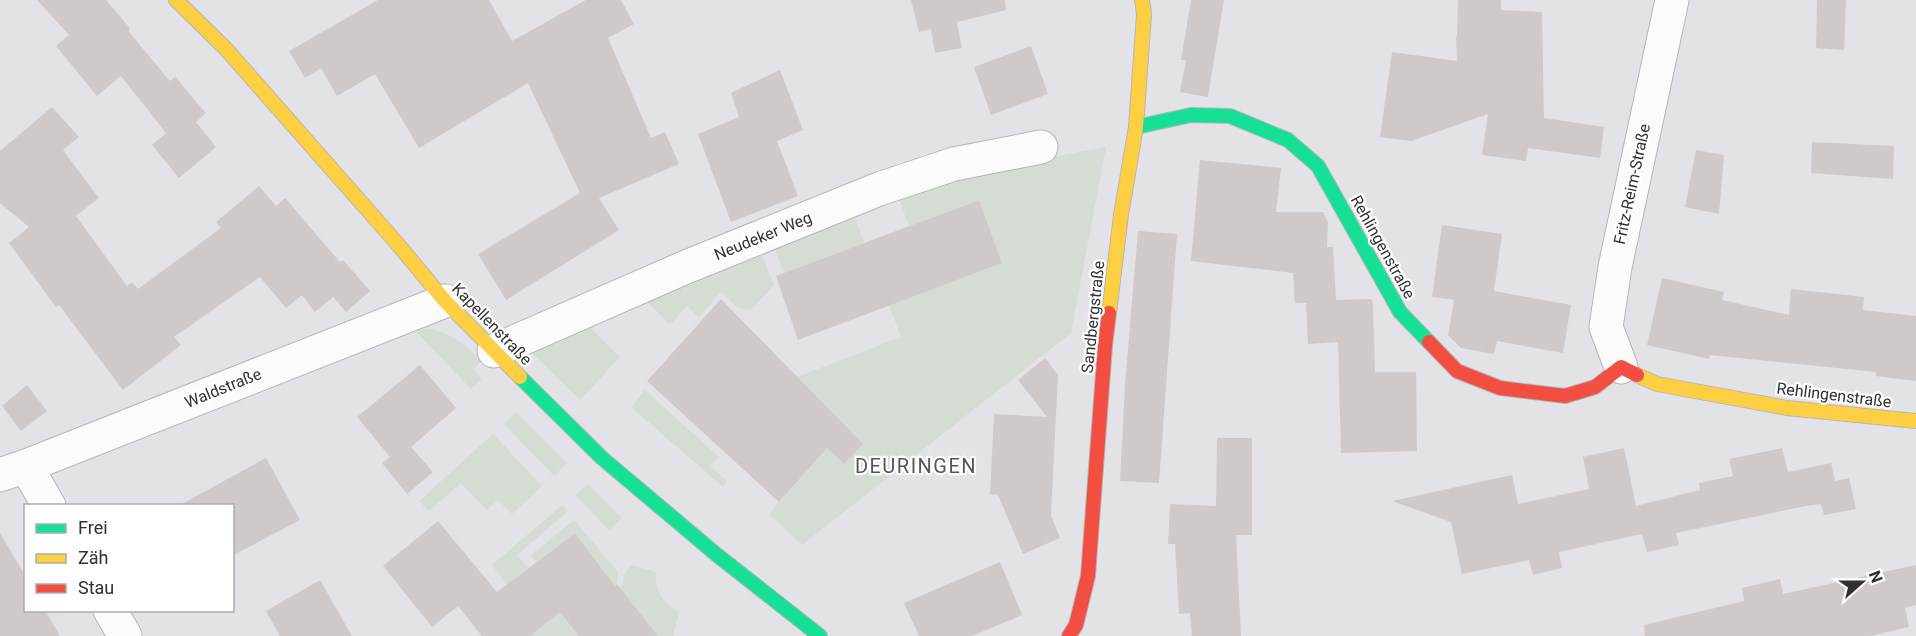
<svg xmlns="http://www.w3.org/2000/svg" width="1916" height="636" viewBox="0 0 1916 636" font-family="Roboto,sans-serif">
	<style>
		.green { fill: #d5dcd3 }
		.building { fill: #d0c9ca }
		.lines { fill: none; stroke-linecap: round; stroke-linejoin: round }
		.street-casing { stroke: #b6b5b8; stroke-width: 35 }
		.fast-casing { stroke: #b6b5b8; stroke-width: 16 }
		.slow-casing { stroke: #b6b5b8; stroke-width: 16 }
		.jam-casing { stroke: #b6b5b8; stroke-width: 16 }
		.street { stroke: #fbfbfb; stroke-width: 33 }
		.fast { stroke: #16e098; stroke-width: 14 }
		.slow { stroke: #ffcf43; stroke-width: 14 }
		.jam { stroke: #f24e42; stroke-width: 14 }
		.labels { text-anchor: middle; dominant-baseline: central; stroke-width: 4.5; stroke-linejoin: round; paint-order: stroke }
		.street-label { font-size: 16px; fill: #303033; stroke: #fff }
		.quarter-label { font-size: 20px; letter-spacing: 1.5px; fill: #57555c; stroke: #fff }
	</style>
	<rect width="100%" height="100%" fill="#e3e2e6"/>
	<path class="green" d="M1106,147L1071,333L802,545L769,514L827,448L844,464L862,444L797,377L901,337L889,305L1002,263L979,200L909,226L897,194L951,176Z
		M853,211L864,243L784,273L772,241Z
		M759,248L774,285L751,310L738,308L721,292L699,317L687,306L670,325L644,298Z
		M587,324L620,357L580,400L530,351Z
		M425,329C447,329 467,346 482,361L473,369L482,379L471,389L416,332Z
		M645,390L719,457L710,466L727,481L723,487L631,407Z
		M516,412L567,463L554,476L504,424Z
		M493,434L542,486L512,514L498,500L487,510L461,483L429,511L419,501Z
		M588,484L622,518L609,530L575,495Z
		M562,505L568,511L517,555L528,568L507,585L492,565Z
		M574,520L618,572L617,584L610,589L608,576L575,533L536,562L531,555Z
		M632,565L656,572C655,595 662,600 679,612L673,636H658L621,589L625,572Z
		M579,597V636H530Z"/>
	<path class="building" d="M37,0H106L129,27V32L170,81L175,77L206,113L196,122L216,147L179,178L152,145L166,133L121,76L97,96L56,46L69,35Z
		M378,0H489L512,41L586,0H621L634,24L608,38L651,138L665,132L679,164L599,198L619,230L506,300L478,254L580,193L528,83L419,148L375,74L337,96L321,68L305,78L289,51Z
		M911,0H1005L1006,10L957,22L962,48L935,53L931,29L919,32Z
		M1191,0H1224L1208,97L1180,92L1186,60H1181Z
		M1458,0H1501V10L1542,12L1544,118L1604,127L1600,158L1528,148L1526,161L1482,155L1488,114L1411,141L1380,137L1392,52L1457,61L1456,36H1457Z
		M1817,0H1846L1844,50L1816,48Z
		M1031,46L1048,94L991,115L974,67Z
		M780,70L803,130L777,141L798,196L731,222L698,134L739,117L731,93Z
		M52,107L79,137L63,150L99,198L76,216L127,286L132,282L138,289L221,228L216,222L259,186L276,206L285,198L340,262L343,260L370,291L346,312L333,297L315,312L302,295L286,308L260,277L174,337L181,345L123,390L59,305L56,307L9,243L29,227L0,203V151Z
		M1812,142L1894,146L1893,179L1811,173Z
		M1696,150L1724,155L1719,214L1685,207Z
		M1200,160L1281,168L1276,212H1323L1328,222L1327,247H1333L1336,300L1371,299L1373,303L1375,372H1416L1417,451L1341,453L1338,342L1308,344L1306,303H1295L1293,273L1191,261Z
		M979,200L1002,263L798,340L776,276Z
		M1442,225L1502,234L1494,291L1571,305L1563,353L1497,341L1494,354L1461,348L1448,335L1454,300L1432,297Z
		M1138,231L1177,234L1159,483L1120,481L1125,385Z
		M1662,278L1724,292L1722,300L1789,315L1791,289L1864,297L1863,310L1916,316V381L1876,376V372L1710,355L1709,359L1647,345Z
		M721,299L863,444L844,464L827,448L779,502L647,381Z
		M1045,358L1058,375L1051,515L1060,538L1023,554L998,495L990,494L994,414L1047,417L1018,380Z
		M420,365L456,408L411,447L433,472L407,494L382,463L390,457L357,417Z
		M27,385L47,411L21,431L2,406Z
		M1217,438H1252V535H1236L1241,636H1192L1190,613L1179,614L1175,544H1168L1170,504L1216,506Z
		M1624,448L1636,506L1700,490L1699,483L1733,476L1729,459L1782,448L1788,472L1831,463L1835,481L1849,478L1856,509L1824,515L1821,504L1806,506L1676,533L1679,545L1647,552L1642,534L1559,552L1562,568L1533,575L1529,560L1462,574L1451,522L1392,501L1512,475L1518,504L1589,489L1583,457Z
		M266,458L300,520L232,556V506H178Z
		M438,521L497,592L575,533L615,586L617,584L658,636H579L560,612L530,636H482L458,606L432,627L383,566Z
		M0,533L26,577V610H45L60,636H0Z
		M1000,562L1022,615L972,636H919L904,603Z
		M1916,565V605L1905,608L1909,627L1870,636H1645L1644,625L1744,601L1742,588L1780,579L1783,594Z
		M320,580L352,636H280L266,611Z"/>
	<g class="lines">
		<g class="street-casing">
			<path id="street" d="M494,351L686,267L879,189L954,164L1041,147
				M1621,367L1606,327L1615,267L1672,0
				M26,466L49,506
				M0,475L26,466L445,301
				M110,610L125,636"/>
		</g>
		<g class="fast-casing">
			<path id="fast" d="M1136,127L1191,115L1230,116L1288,140L1318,166L1400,312L1429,342
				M520,377L602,458L717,555L820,636"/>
		</g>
		<g class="slow-casing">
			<path id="slow" d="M176,0L226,49L395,241L445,301L520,377
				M1109,313L1121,215L1136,127L1144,14L1142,0
				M1637,375L1657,384L1787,408L1916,421"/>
		</g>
		<g class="jam-casing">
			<path id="jam" d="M1429,342L1457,371L1500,388L1565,396L1595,387L1621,367L1637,375
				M1069,636L1076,625L1088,576L1105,346L1109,313"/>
		</g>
		<use href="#street" class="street"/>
		<use href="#fast" class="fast"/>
		<use href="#slow" class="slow"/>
		<use href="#jam" class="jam"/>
	</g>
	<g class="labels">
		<g class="street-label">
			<text transform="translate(1632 184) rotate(-78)">Fritz-Reim-Straße</text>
			<text transform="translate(763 236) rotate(-22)">Neudeker Weg</text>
			<text transform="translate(1383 247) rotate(61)">Rehlingenstraße</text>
			<text transform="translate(1093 317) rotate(-84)">Sandbergstraße</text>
			<text transform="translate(492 324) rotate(46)">Kapellenstraße</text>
			<text transform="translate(223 388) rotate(-22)">Waldstraße</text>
			<text transform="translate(1834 395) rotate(7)">Rehlingenstraße</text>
		</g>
		<g class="quarter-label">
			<text x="916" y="466">DEURINGEN</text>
		</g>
	</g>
	<rect x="24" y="504" width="210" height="108" fill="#ffffff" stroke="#acacad" stroke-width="1.5"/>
	<rect x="36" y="524" width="30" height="9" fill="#16e098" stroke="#acacad" stroke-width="1.5"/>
	<text x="78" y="534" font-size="18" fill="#303033">Frei</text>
	<rect x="36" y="554" width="30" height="9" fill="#ffcf43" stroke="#acacad" stroke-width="1.5"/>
	<text x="78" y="564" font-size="18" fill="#303033">Zäh</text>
	<rect x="36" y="584" width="30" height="9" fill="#f24e42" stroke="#acacad" stroke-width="1.5"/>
	<text x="78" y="594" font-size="18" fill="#303033">Stau</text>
	<g transform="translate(1862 582) rotate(69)" stroke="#ffffff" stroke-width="4.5" paint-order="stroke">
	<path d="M0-4.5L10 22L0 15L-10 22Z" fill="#303033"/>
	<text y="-9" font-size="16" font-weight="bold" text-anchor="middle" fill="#303033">N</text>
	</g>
</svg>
